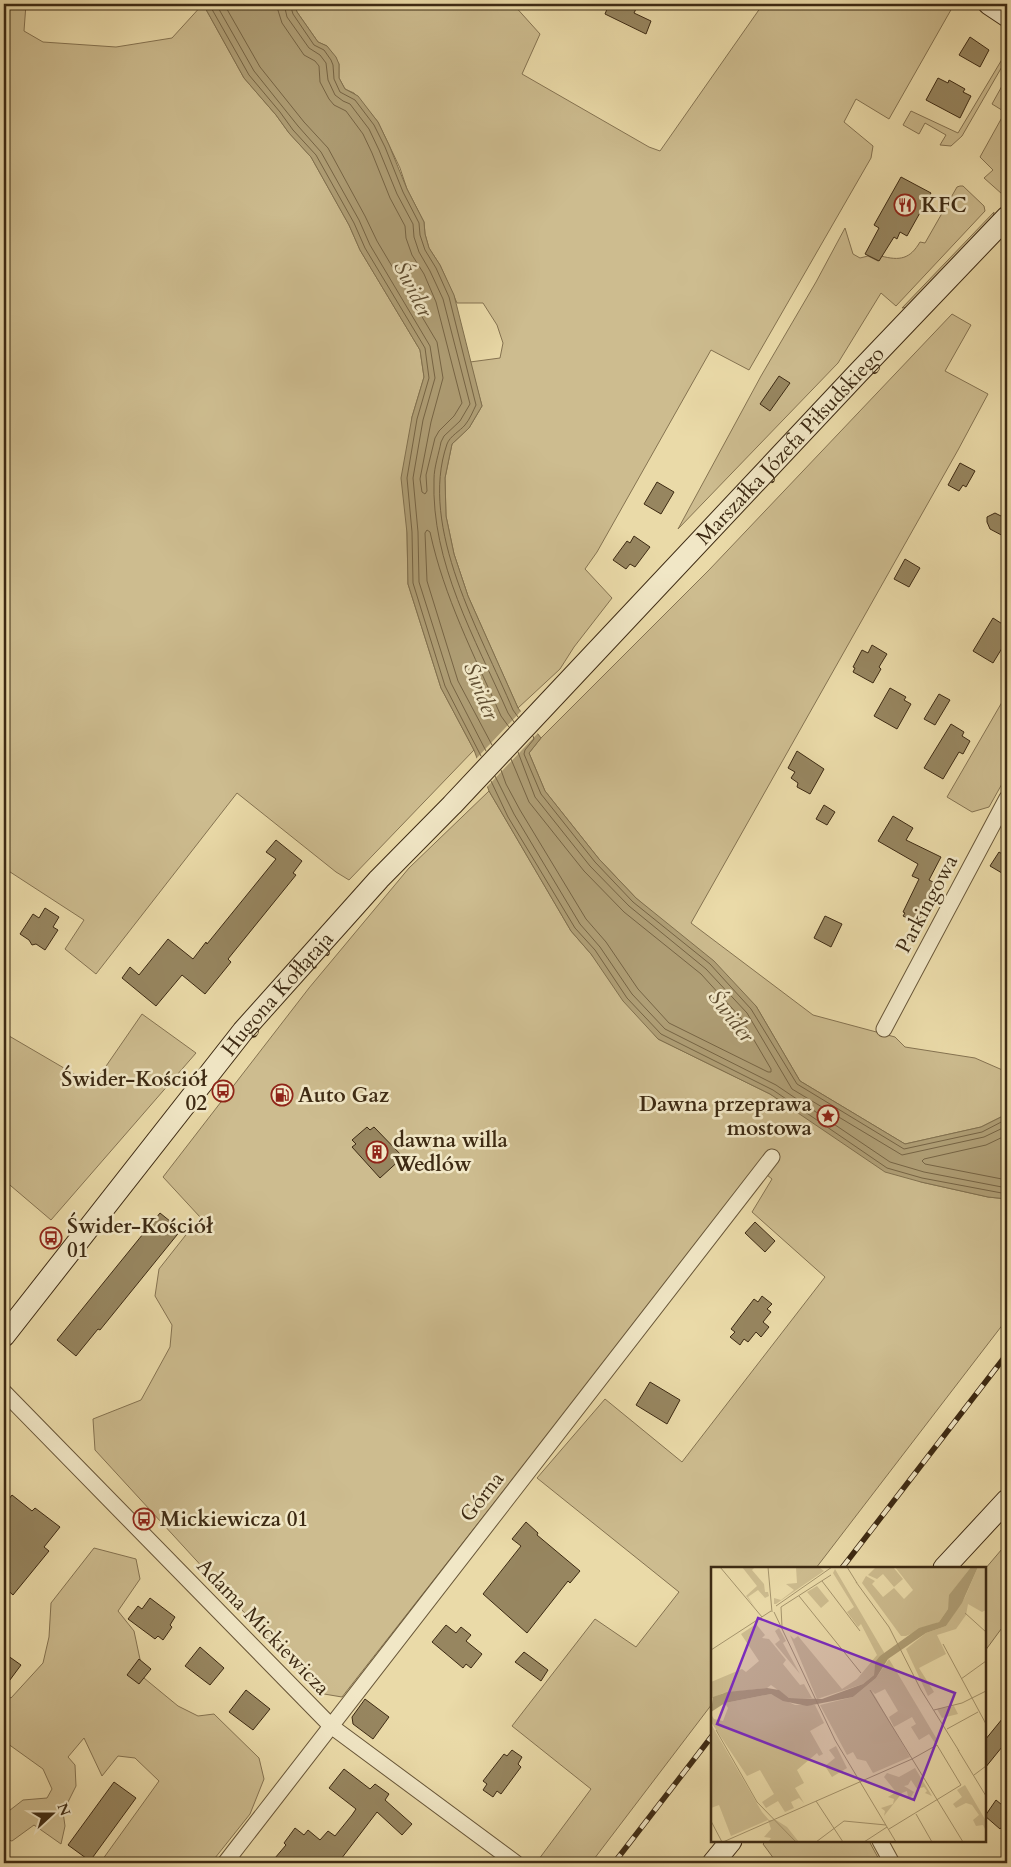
<svg xmlns="http://www.w3.org/2000/svg" width="1011" height="1867" viewBox="0 0 1011 1867" font-family="Cardo,serif">
	<style>
		.green { fill: #cdbc8f; stroke: #857351 }
		.water { fill: #af9e75; stroke: #81704e }
		.pier { fill: #eadaa8 }
		.lines { fill: none; stroke-linecap: round; stroke-linejoin: round }
		.shore { stroke: #766444; stroke-width: 1 }
		.building { fill: #978660; stroke: #3d2a13 }
		.minor-casing { stroke: #685638; stroke-width: 17 }
		.secondary-casing { stroke: #3d2a13; stroke-width: 23 }
		.minor { stroke: #f1e7c6; stroke-width: 15 }
		.secondary { stroke: #f1e7c6; stroke-width: 21 }
		.rail-casing { stroke: #3d2a13; stroke-width: 5.5 }
		.rail { stroke: #f1e7c6; stroke-width: 4; stroke-dasharray: 11; stroke-linecap: butt }
		.labels { text-anchor: middle; dominant-baseline: central; stroke-width: 5; stroke-linejoin: round; paint-order: stroke }
		.poi-label { font-size: 21px; font-weight: bold; fill: #3d2a13; stroke: #f1e7c6; text-anchor: start }
		.street-label { font-size: 21px; fill: #3d2a13; stroke: #f1e7c6 }
		.water-label { font-size: 22px; font-style: italic; fill: #5f4d30; stroke: #f1e7c6 }
		.inset-road { fill: none; stroke: #a5946c; stroke-width: 1 }
		.view { fill: #7b2cbf; fill-opacity: 0.15; stroke: #7b2cbf; stroke-width: 2.5 }
		.inset-edge { fill: none; stroke: #3d2a13; stroke-width: 2.5 }
	</style>
	<rect width="100%" height="100%" fill="#eadaa8"/>
	<filter id="stains"><feTurbulence type="fractalNoise" baseFrequency=".004" numOctaves="4"/><feColorMatrix values="0 0 0 0 .2 0 0 0 0 .09 0 0 0 0 .02 0 0 0 .5 -.17"/></filter>
	<radialGradient id="worn" r=".72"><stop offset=".6" stop-color="#630" stop-opacity="0"/><stop offset="1" stop-color="#630" stop-opacity=".3"/></radialGradient>
	<path class="green" d="M4,4H26L24,31L43,42L116,47L172,38L203,4L244,78L276,115L289,133L311,157L349,225L360,250L420,350L424,377L412,417L407,533L408,584L441,688L474,750L349,880L336,872L237,793L96,974L65,949L84,920L4,868Z
		M294,4H513L540,34L522,74L649,147L660,151L763,4H946L952,8L889,119L856,99L844,122L873,146L871,158L749,370L711,350L597,552L585,569L612,598L574,647L560,669L518,708L468,596L454,554L446,516L445,478L452,444L469,428L482,406L470,362L500,358L503,343L497,325L483,303H457L440,265L429,248L425,234L424,222L407,189L400,168L378,122L354,93L345,89L339,78V64L327,46L318,42L297,12Z
		M1007,51V58L962,136L951,146L940,145L946,135L925,123L919,134L903,125L911,111L958,133Z
		M1007,77V189L1002,194L984,178L993,170L980,157L1005,112L992,104Z
		M960,186H963L984,206L985,211L896,306L881,293L838,363L678,529L761,376L816,282L845,228L853,254L860,258L868,256L878,261L881,256C900,261 910,259 920,242L925,243L957,187Z
		M994,212L993,217L907,307L902,308Z
		M952,314L971,325L945,371L988,394L958,450L691,923L813,1015L895,1037L905,1047L975,1058L1007,1072V1114L981,1127L905,1144L800,1081L756,1006L735,985L636,898L599,859L545,791L529,753L541,738L709,570Z
		M1005,697L1007,698V775L989,807L972,812L947,797Z
		M489,791L571,931L591,954L658,1039L770,1094L921,1182L988,1197L1007,1199V1319L816,1568H712V1704L591,1863H536L591,1789L512,1726L595,1619L636,1647L679,1592L537,1478L605,1399L682,1462L825,1277L752,1212L772,1179L757,1167L342,1697L318,1693L95,1450L93,1419L141,1400L170,1347L172,1325L155,1296L159,1269L200,1217L163,1177L309,988L409,868Z
		M142,1014L196,1053L51,1220L4,1180V1033L93,1085Z
		M94,1548L136,1559L140,1579L118,1611L134,1631L144,1678L178,1706L198,1716L214,1714L259,1758L264,1779L250,1814L211,1863H100L159,1781L135,1758L118,1756L102,1776L84,1738L68,1757L75,1765L76,1786L63,1812L65,1826L61,1844L34,1825L12,1841L4,1839L5,1814L23,1800L47,1798L52,1789L43,1769L4,1741V1694L11,1698L43,1663L49,1637L51,1603Z
		M1002,1549H1007V1621L985,1651V1569Z
		M766,1841H869L881,1863H777L763,1844Z"/>
	<path class="water" d="M203,4H294L297,12L318,42L327,46L336,57L339,64V78L345,89L358,96L378,122L389,145L407,189L424,222L425,234L429,248L440,265L454,295L482,406L469,428L452,444L445,478L446,516L454,554L468,596L518,708L541,738L529,753L545,791L599,859L636,898L714,961L756,1006L800,1081L905,1144L981,1127L1007,1114V1199L988,1197L921,1182L885,1172L770,1094L658,1039L623,1001L591,954L571,931L489,791L474,750L441,688L408,584L407,533L401,478L412,417L424,377L420,350L360,250L349,225L311,157L289,133L276,115L244,78Z"/>
	<path class="pier" d="M522,710L539,732L485,789L475,760Z"/>
	<g class="lines">
		<path class="shore" d="M209,4L249,75L280,112L293,130L316,155L354,223L365,248L425,348L429,378L417,419L407,478L412,532L413,583L445,686L481,756
			M216,4L254,71L298,126L321,152L359,220L370,245L430,346L435,378L423,420L413,478L418,532L419,582L451,683L486,751
			M224,4L260,67L304,122L328,148L365,216L377,241L437,342L443,378L431,422L420,479L422,492L425,494L427,491L426,475L435,438L439,431L454,416L462,403L436,302L424,274L412,255L406,238L405,226L390,198L372,153L363,134L346,111L334,105L329,99L320,82L319,66L315,61L304,55L282,23L276,4
			M284,4L287,17L309,48L320,55L326,63L328,80L335,95L343,101L350,104L369,129L379,150L397,194L413,224L414,237L419,252L430,271L443,299L470,404L460,421L444,436L441,442C439,453 434,467 434,479C431,563 475,638 508,713L514,722
			M290,4L293,14L314,45L324,50L331,60L333,65L334,79L340,92L355,100L374,125L385,147L403,192L419,223L420,235L425,250L436,268L449,297L476,405C473,411 470,419 465,425C460,431 450,436 447,444C418,528 481,634 513,710L518,717
			M533,736L534,739L525,750L524,754L541,794L595,862L633,902L710,964L751,1009L797,1084L904,1149L982,1132L1007,1119
			M492,745L458,681L444,636L427,581L425,533L427,530L430,532C444,597 474,655 501,716L509,727
			M518,752L535,797L590,866L629,906L706,969L747,1013L792,1089L902,1155L984,1137L1007,1126
			M501,770L506,784L520,810L586,919L606,942L638,989L669,1023L768,1072H771V1069L741,1018L701,974L624,912L584,871L529,802L511,759
			M495,776L514,814L580,924L600,947L632,994L665,1029L776,1085L890,1162L924,1172L1007,1188
			M491,781L508,817L575,928L595,950L627,998L661,1034L773,1090L887,1168L922,1178L1007,1194
			M1007,1135L986,1145L924,1159L922,1161L925,1164L1007,1180"/>
	</g>
	<path class="building" d="M609,4H629L637,7L634,13L651,21L646,34L605,14Z
		M970,37L989,50L980,67L959,55Z
		M938,78L948,83L949,80L965,89L963,92L971,96L960,118L926,100Z
		M901,177L931,193L907,236L900,232L897,239L894,237L879,261L865,254L879,228L874,225Z
		M779,376L790,383L770,411L760,404Z
		M960,463L975,471L966,487L963,485L959,491L948,485Z
		M657,482L674,492L661,514L644,504Z
		M995,513L1007,519V538L990,529L987,522V517Z
		M634,536L650,547L635,567L630,564L626,569L613,560L627,541L630,543Z
		M905,559L920,568L909,587L894,579Z
		M993,618L1007,627V640L993,663L973,651Z
		M872,645L887,654L879,667L881,669L873,683L853,672L855,668L853,667L862,650L868,653Z
		M890,688L906,697L904,700L911,704L897,729L874,716Z
		M939,694L950,700L935,725L924,719Z
		M951,724L964,732L962,736L970,741L963,754L959,752L943,779L924,768Z
		M797,751L824,769L810,794L797,787L798,783L791,778L795,772L788,768Z
		M824,805L835,812L827,825L816,819Z
		M893,816L913,828L906,840L941,857L929,880L937,884L935,887L938,888L928,909L925,908L918,923L903,916L905,913L903,912L919,879L912,876L918,864L878,841Z
		M276,840L302,861L293,873L296,875L228,959L231,962L205,994L182,975L156,1006L122,978L130,967L139,975L168,939L193,959L206,942L207,944L276,859L266,852Z
		M999,852L1007,857V876L990,866Z
		M45,908L59,917L53,927L58,930L45,950L36,944L32,945L29,940L20,934L33,914L39,918Z
		M825,916L842,924L831,947L814,938Z
		M367,1127L370,1130L374,1127L403,1157L380,1178L352,1147L356,1144L352,1140Z
		M160,1213L181,1230L100,1330L98,1329L76,1356L57,1340Z
		M755,1222L775,1241L765,1252L745,1233Z
		M762,1296L772,1304L767,1309L771,1312L763,1322L769,1327L761,1337L756,1332L748,1342L744,1339L740,1345L730,1337L735,1332L731,1329L754,1299L758,1302Z
		M650,1382L680,1400L667,1424L636,1405Z
		M12,1495L32,1511L35,1508L60,1527L44,1547L49,1551L13,1595L4,1587V1505Z
		M526,1522L538,1533L537,1535L580,1571L570,1583L568,1581L527,1633L483,1594L521,1546L512,1539Z
		M150,1598L175,1617L170,1625L172,1627L163,1640L158,1636L155,1639L128,1619L138,1606L142,1609Z
		M446,1625L456,1633L461,1627L471,1635L466,1641L482,1654L471,1668L466,1664L463,1668L432,1642Z
		M200,1647L224,1668L210,1685L185,1666Z
		M524,1652L548,1670L541,1681L515,1662Z
		M4,1653L21,1665L4,1688Z
		M139,1659L151,1669L139,1684L127,1675Z
		M246,1690L270,1709L253,1730L229,1712Z
		M365,1699L389,1717L373,1739L353,1724L352,1717Z
		M1007,1713V1751L1002,1747L985,1768V1740Z
		M512,1750L522,1757L518,1764L521,1767L501,1794L497,1791L493,1797L483,1790L487,1784L483,1781L504,1754L507,1756Z
		M344,1769L370,1789L375,1784L389,1794L385,1800L412,1824L402,1835L377,1812L338,1863H282L275,1858L286,1845L284,1843L295,1828L304,1835L308,1830L320,1840L328,1831L335,1836L352,1815L356,1809L329,1788Z
		M114,1782L136,1798L90,1861L68,1845Z
		M996,1800L1007,1809V1821L1000,1829L985,1816Z"/>
	<g class="lines">
		<g class="minor-casing">
			<path id="minor" d="M884,1029L1007,798
				M4,1392L331,1726L516,1863
				M880,1841L892,1863
				M225,1863L772,1157"/>
		</g>
		<g class="secondary-casing">
			<g id="secondary">
				<path d="M989,4L1007,16"/>
				<path id="s1" d="M4,1336L243,1031L379,879L452,805L857,374L1007,217"/>
				<path d="M944,1568L1007,1500"/>
				<path d="M713,1863L731,1841"/>
			</g>
		</g>
		<use href="#minor" class="minor"/>
		<use href="#secondary" class="secondary"/>
		<g class="rail-casing">
			<path id="rail" d="M842,1568L1007,1354
				M614,1863L712,1736"/>
		</g>
		<use href="#rail" class="rail"/>
	</g>
	<defs>
		<g id="restaurant-ring" transform="scale(1.125)"><circle r="9.5" fill="#f1e7c6" stroke="#8f2418" stroke-width="1.5"/><path d="M-5-6h1v4h1v-4h1v4h1v-4h1v5L-1.5 .5V6h-2V.5L-5-1ZM5-6V6H3V1.5H1.5Q1.5-4 5-6Z" fill="#8f2418"/></g>
		<g id="bus-ring" transform="scale(1.125)"><circle r="9.5" fill="#f1e7c6" stroke="#8f2418" stroke-width="1.5"/><path d="M-5-6H5V4H4V6H2V4H-2V6H-4V4H-5ZM-3.5-4V0h7V-4ZM-3.5 1.2v1.5H-2V1.2ZM2 1.2v1.5H3.5V1.2Z" fill="#8f2418"/></g>
		<g id="fuel-ring" transform="scale(1.125)"><circle r="9.5" fill="#f1e7c6" stroke="#8f2418" stroke-width="1.5"/><path d="M-5.5-6h7V0h2V4h1.3V-2.5L3-4.5l.8-.8L6-3V5H2.5V1h-1V6h-7ZM-4.2-4.7v3.2H.2V-4.7Z" fill="#8f2418"/></g>
		<g id="sight-ring" transform="scale(1.125)"><circle r="9.5" fill="#f1e7c6" stroke="#8f2418" stroke-width="1.5"/><path d="M0-6L1.8-2.2L6-1.7L2.9 1.2L3.7 5.4L0 3.3L-3.7 5.4L-2.9 1.2L-6-1.7L-1.8-2.2Z" fill="#8f2418"/></g>
		<g id="building-ring" transform="scale(1.125)"><circle r="9.5" fill="#f1e7c6" stroke="#8f2418" stroke-width="1.5"/><path d="M-4-6H4V6H1V3H-1V6H-4ZM-2.5-4.3h1.7v1.8h-1.7ZM.8-4.3h1.7v1.8H.8ZM-2.5-1h1.7V.8h-1.7ZM.8-1h1.7V.8H.8Z" fill="#8f2418"/></g>
	</defs>
	<g fill-rule="evenodd">
		<use href="#restaurant-ring" x="905" y="205"/>
		<use href="#bus-ring" x="223" y="1091"/>
		<use href="#fuel-ring" x="282" y="1095"/>
		<use href="#sight-ring" x="828" y="1116"/>
		<use href="#building-ring" x="377" y="1152"/>
		<use href="#bus-ring" x="51" y="1238"/>
		<use href="#bus-ring" x="144" y="1519"/>
	</g>
	<g class="labels">
		<g class="poi-label">
			<text x="921" y="205">KFC</text>
			<text x="207" y="1079" text-anchor="end">Świder-Kościół<tspan x="207" dy="24">02</tspan></text>
			<text x="298" y="1095">Auto Gaz</text>
			<text x="812" y="1104" text-anchor="end">Dawna przeprawa<tspan x="812" dy="24">mostowa</tspan></text>
			<text x="393" y="1140">dawna willa<tspan x="393" dy="24">Wedlów</tspan></text>
			<text x="67" y="1226">Świder-Kościół<tspan x="67" dy="24">01</tspan></text>
			<text x="160" y="1519">Mickiewicza 01</text>
		</g>
		<g class="street-label">
			<text stroke="none"><textPath href="#s1" startOffset="1189">Marszałka Józefa Piłsudskiego</textPath></text>
			<text transform="translate(927 904) rotate(-62)">Parkingowa</text>
			<text stroke="none"><textPath href="#s1" startOffset="438">Hugona Kołłątaja</textPath></text>
			<text transform="translate(482 1497) rotate(-52)">Górna</text>
			<text transform="translate(263 1627) rotate(46)">Adama Mickiewicza</text>
		</g>
		<g class="water-label">
			<text transform="translate(413 289) rotate(63)">Świder</text>
			<text transform="translate(481 691) rotate(68)">Świder</text>
			<text transform="translate(731 1016) rotate(52)">Świder</text>
		</g>
	</g>
	<g transform="translate(711 1567)">
		<rect width="275" height="275" fill="#eadaa8"/>
		<path d="M31,0H44L41,3L53,17L54,25H57L58,29L54,31L47,23L37,30L45,42L35,29L46,19ZM85,0H108L113,4L65,37H63V31L70,33L83,23L75,17L86,16ZM165,0H182L192,12L183,20L172,7L166,12L157,8ZM184,0H260L240,26L237,42L228,55L195,69H190L151,16L155,9L164,14L161,17L172,30L183,21L193,32L202,23ZM267,0H275V43L271,45L257,37L255,48L245,62L226,68L235,87L208,101L223,125L217,129L195,82L215,66L235,59L254,30ZM124,2L174,87L164,95L163,108L152,117L106,132L79,68L83,72L87,69L131,122L146,112L166,88L150,57L147,60L136,45L143,40L122,6ZM106,19L118,34L110,41L96,25ZM45,57L54,68L51,71L58,72L75,93L72,97L89,118L93,117L101,131H78L60,118L56,121L12,126L0,132V115L31,102L35,105L48,94L30,67ZM68,61L75,74L72,76L89,107L64,77L69,73L64,64ZM178,92L227,174L224,176L218,167L208,173L200,160L205,157L201,150L183,160L178,150L187,144L174,122L164,127L161,124L199,190L162,206L155,194L146,192L142,185L136,188L109,138L142,130L165,111ZM60,127L84,138H104L113,156L99,164L112,187L108,189L106,186L86,203L93,216L84,221L93,236L88,231L80,235L83,241L74,245L67,234L55,241L51,235L63,227L49,203L36,209L0,155V147L3,152L12,154L17,141L14,136ZM243,139L247,147L231,151L226,142ZM0,157L51,245L58,253H65L76,260L88,275H57L60,271L53,270L60,262L57,253L20,269L8,238L0,241V253ZM125,179L136,201L121,210L114,199L124,191L118,183ZM204,201L221,229L214,226L216,224L213,220L206,222L200,213L197,218L193,219L203,225L200,230H197L196,224L191,226L173,249L174,244L170,241L182,237L183,232L177,230L185,225L173,210L176,206L188,210ZM254,218L275,254V264L272,258L265,259L262,253L268,248L261,238L255,236L245,241L242,237L251,230L246,223Z" fill="#cdbc8f"/>
		<path d="M260,0H267L251,36L235,59L215,66L177,92L165,111L142,130L96,139L72,134L60,127L14,136L0,145L2,130L16,125L56,121L68,123L78,131L111,132L152,117L163,108L164,95L169,89L208,61L228,55L237,42L238,28Z" fill="#af9e75"/>
		<path class="inset-road" d="M9,0L51,50M57,0L61,45M136,0L146,16M111,14L149,64M145,15L178,60L210,123L248,184M88,29L150,106M65,39L121,0M63,45L124,173L185,275M254,46L275,65M71,60L70,40L120,8M232,77L275,157M0,83L60,44M250,112L275,94M159,123L252,275M223,143L251,136L275,124M236,162L267,145M5,163L46,235L85,275M247,183L275,229M263,208L275,199M105,234L132,275M205,247L221,275M0,254L11,275M12,275L201,192L226,178L250,218L178,262M105,275L133,254L175,258M153,275L176,260"/>
		<path class="view" d="M47,51L244,126L203,233L6,157Z"/>
		<rect width="275" height="275" class="inset-edge"/>
	</g>
	<rect width="1011" height="1867" fill="none" stroke="#eadaa8" stroke-width="20"/>
	<rect x="5" y="5" width="1001" height="1857" fill="none" stroke="#3d2a13" stroke-width="2.5"/>
	<rect x="10" y="10" width="991" height="1847" fill="none" stroke="#3d2a13"/>
	<g transform="translate(52 1814) rotate(69)" stroke="#f1e7c6" stroke-width="4" paint-order="stroke">
	<path d="M0-4L9 19L0 12L-9 19Z" fill="#3d2a13"/>
	<text y="-8" font-size="14" font-weight="bold" text-anchor="middle" fill="#3d2a13">N</text>
	</g>
	<rect width="100%" height="100%" filter="url(#stains)"/>
	<rect width="100%" height="100%" fill="url(#worn)"/>
</svg>
